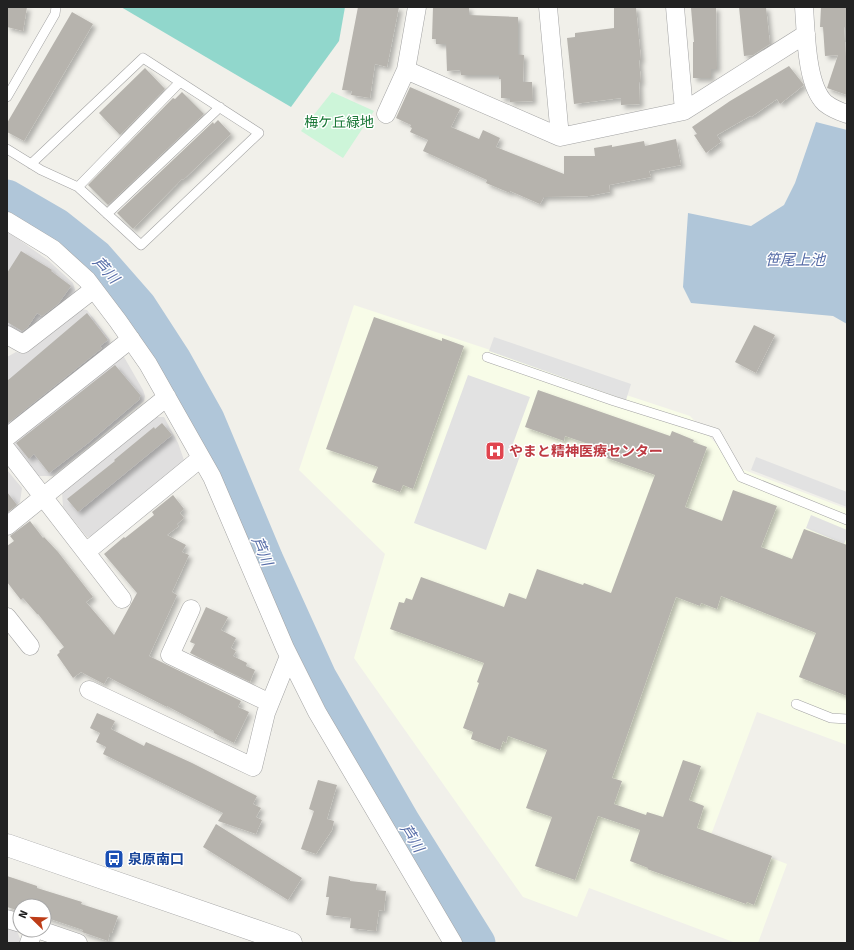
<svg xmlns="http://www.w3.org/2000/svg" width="854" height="950" viewBox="0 0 854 950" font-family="Signika,'Noto Sans JP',sans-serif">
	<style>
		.residential { fill: #e0dfdf }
		.education { fill: #f8fce8 }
		.park { fill: #cdf5d9 }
		.pitch { fill: #91d7cc }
		.parking { fill: #e2e2e2 }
		.water { fill: #b0c6d9 }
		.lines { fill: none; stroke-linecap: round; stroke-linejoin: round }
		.river { stroke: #b0c6d9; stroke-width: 35 }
		.building { fill: #b6b3ad; filter: url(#shadow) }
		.service-casing { stroke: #a3a3a3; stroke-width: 10 }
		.minor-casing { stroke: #a3a3a3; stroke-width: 19 }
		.tertiary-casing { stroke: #a3a3a3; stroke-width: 23 }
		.service { stroke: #fff; stroke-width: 9 }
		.minor { stroke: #fff; stroke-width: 18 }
		.tertiary { stroke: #fff; stroke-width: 22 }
		.labels { text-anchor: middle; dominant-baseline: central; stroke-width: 3; stroke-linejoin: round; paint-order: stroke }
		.park-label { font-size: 14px; fill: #197736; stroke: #fff }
		.health-label { font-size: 14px; font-weight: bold; fill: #be3a42; stroke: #fff; text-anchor: start }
		.transit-label { font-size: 14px; font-weight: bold; fill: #164399; stroke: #fff; text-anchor: start }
		.water-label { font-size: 15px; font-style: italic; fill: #586ea8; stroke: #fff }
	</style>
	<defs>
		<filter id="shadow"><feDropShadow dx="3.5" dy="3.5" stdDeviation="2" flood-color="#0004"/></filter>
	</defs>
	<rect width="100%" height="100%" fill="#f1f0ea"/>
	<path class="residential" d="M7,231L49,261L73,283L76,293L24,336L7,328Z
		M81,309L87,310L110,340L109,345L7,428V357L16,352L23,354Z
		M124,357L143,390L145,396L144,401L53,476H38L15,448L14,440L114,359Z
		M155,417H164L178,443L185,463L97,536L87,537L63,507L62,492Z
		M7,470L22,488L20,502L7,512Z
		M7,928L17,931L21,941L20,943H7Z"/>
	<path class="education" d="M354,305L690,416L739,468L847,509V745L757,712L711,835L787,864L758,943H736L589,888L577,917L523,897L354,658L385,554L299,470Z"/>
	<path class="park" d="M332,92L374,111L343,158L301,131Z"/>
	<path class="pitch" d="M121,7H345L339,41L291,107Z"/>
	<path class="parking" d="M494,337L631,384L626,400L489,351Z
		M468,375L530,397L511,449L521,453L486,550L414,523Z
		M756,457L847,492V507L751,470Z
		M811,515L847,530V537L844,544L806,528Z"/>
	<path class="water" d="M816,122L847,130V324L833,316L691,303L683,287L688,213L751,226L784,205L795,183Z"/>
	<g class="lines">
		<path class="river" d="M7,197L57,226L96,257L139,306L174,360L207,419L266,560L319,677L402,821L478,943"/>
	</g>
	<path class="building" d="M7,7H27L23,31L7,27Z
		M358,7H399L387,67L375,64L370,98L351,95L352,91L342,90Z
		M433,7H469V15L518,17V54L524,55L523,82H532L533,101L510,102V98H501V79H499V75H461L460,70L447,71L446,44H436V39H432Z
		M614,7H636L641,60H639L641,82H639L640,104L621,105V98L574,104L567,38L575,37V33L614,28Z
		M703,7H716L717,69H711V78H693V42H694L691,8Z
		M739,7H766L770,44L753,55L744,56Z
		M821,7H847V27H844L847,71V95L827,88L838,55L825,56L823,27H820Z
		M72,12L93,24L24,141L7,132V123Z
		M789,66L804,85L780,104L777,99L751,117L750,116L717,135L721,142L706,153L694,135L697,134L692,127L730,101Z
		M145,68L165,89L120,135L99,113Z
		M410,87L460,109L451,127L479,139L483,130L500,138L496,147L564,174V156H595L594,148L612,145V147L644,141L645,146L676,139L681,165L649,171L651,177L609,185L610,192L589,196L544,197L540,204L510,191V193L486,183L487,180L423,151L428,140L410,132L412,128L410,127L411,125L396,118Z
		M182,92L204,114L108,205L88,185L173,98L175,99Z
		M218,120L231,134L183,180L182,179L133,229L117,213L213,122L214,124Z
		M21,251L52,270L51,271L71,286L58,304L42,316L37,313L27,328L22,331L7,322V273Z
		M87,313L108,340L100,346L102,348L7,424V381Z
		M374,317L442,341V338L464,346L413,489L403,485L400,492L372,482L378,467L326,449Z
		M754,325L775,335L756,373L735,362Z
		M115,365L141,396L139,398L140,399L87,444L49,473L34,454L29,459L16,443Z
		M538,390L670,436L672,431L694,440L693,442L707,447L685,507L722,521L733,490L777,506L761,547L792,559L804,529L847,545V696L799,677L816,633L721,596L717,609L701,603L700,606L676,597L612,778L622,781L614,804L646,815L647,812L663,817L683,760L701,766L689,800L704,806L697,828L772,856L754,905L747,902L746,904L647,869L648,868L630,861L640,830L598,816L575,880L535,866L552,817L526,808L547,750L508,736L506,743L503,741L500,750L471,739L473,732L463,728L479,683L477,682L484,663L390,629L399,602L404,603L406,598L412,600L421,577L504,607L509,593L526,599L537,569L583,585L584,583L611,593L655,475L604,457L606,450L565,436L564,441L525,427Z
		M162,423L172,435L78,512L67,499L115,461L114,460L154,427L155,429Z
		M7,492L17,505L7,513Z
		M173,495L184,509L180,513L184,518L177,524L179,526L167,535L186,545L182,552L189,555L172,592L177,595L149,656L241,701L238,707L249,712L234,743L214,733V731L167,706V707L108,677L104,684L81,672L73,678L57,655L60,652L59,651L64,647L38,614H37L23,598L21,600L7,582V546L14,541L10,536L30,521L43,538L44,537L58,552L93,597L86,602L114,635L137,593L104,554L124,537L125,538L154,515L152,512Z
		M206,607L228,617L221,630L236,638L231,648L236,651L233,656L247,663L246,666L255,670L250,682L190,653L195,644L190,642Z
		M97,713L115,721L111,729L144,746L146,742L192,763L257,796L253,804L261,808L256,817L262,820L256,834L218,821L223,813L103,754L106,747L96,742L100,733L90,728Z
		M318,780L337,785L327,819L334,821L332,830L316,854L301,849L314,811L309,809Z
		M216,824L302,878L288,900L203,847Z
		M7,876L37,886V888L82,902L81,904L118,916L112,933H110L108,941L82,932L83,930L44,917V906H20V911L7,907Z
		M329,876L350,880V881L377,884L376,890L386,891L384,911L379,910L376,931L350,928L351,918L326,915L329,897H326Z"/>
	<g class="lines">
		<g class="service-casing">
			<path id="service" d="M7,97L55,14L56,7
				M7,149L41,170L78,187L141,245L259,133L143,58L31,164
				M78,187L180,82
				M107,214L220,107
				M487,357L614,401L716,433L741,477L847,520
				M796,704L831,718L847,719"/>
		</g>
		<g class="minor-casing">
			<path id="minor" d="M417,7L406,70L560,137L684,111L806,34
				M548,7L560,137
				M675,7L684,111
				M804,7C806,32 806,85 825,103C830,107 841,112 847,114
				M386,114L406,70
				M7,221L53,249L87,280L118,321L148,364L212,477L285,648L317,712L453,943
				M7,335L23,344L94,289
				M7,437L131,339
				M7,450L122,599
				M7,526L167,397
				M86,552L201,458
				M191,609L170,655L270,703
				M7,617L30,646
				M89,690L253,767L266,713L289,656
				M7,919L20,923
				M40,930L78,943
				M29,943L34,930"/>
		</g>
		<g class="tertiary-casing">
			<path id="tertiary" d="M7,845L291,943"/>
		</g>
		<use href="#service" class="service"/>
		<use href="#minor" class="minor"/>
		<use href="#tertiary" class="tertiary"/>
	</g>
	<defs>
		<g id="hospital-square" transform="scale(1)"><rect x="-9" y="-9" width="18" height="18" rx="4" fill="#e0444e" stroke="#fff"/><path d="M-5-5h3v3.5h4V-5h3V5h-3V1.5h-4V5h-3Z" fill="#fff"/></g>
		<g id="bus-square" transform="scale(1)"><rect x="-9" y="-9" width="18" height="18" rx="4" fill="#1a4fb4" stroke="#fff"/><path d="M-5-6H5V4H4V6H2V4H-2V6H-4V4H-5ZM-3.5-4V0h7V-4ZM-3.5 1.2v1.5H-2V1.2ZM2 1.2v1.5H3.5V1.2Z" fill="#fff"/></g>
	</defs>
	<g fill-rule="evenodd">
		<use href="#hospital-square" x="495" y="451"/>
		<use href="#bus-square" x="114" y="859"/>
	</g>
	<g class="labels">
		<g class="park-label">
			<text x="339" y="122">梅ケ丘緑地</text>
		</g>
		<g class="health-label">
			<text x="509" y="451">やまと精神医療センター</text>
		</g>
		<g class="transit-label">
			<text x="128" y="859">泉原南口</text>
		</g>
		<g class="water-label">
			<text x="795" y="260">笹尾上池</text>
			<text transform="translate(106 270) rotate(47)">芦川</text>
			<text transform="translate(262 551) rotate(67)">芦川</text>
			<text transform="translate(412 838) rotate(58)">芦川</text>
		</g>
	</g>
	<rect width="854" height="950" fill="none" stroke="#222222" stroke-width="16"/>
	<g transform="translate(32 918) rotate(293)"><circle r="19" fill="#ffffff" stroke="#a7a7a7"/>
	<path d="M0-3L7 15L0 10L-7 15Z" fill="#bd3c17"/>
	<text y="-6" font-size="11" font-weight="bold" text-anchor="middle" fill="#222222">N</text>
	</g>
</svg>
